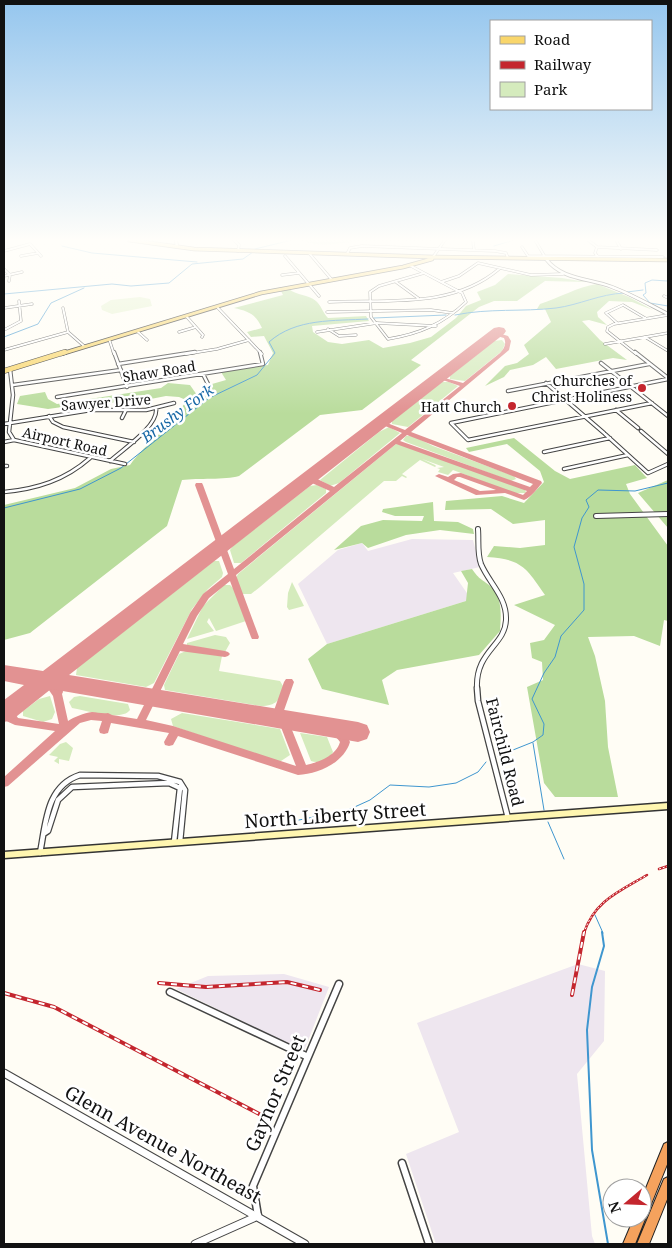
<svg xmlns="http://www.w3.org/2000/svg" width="672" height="1248" viewBox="0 0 672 1248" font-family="'Noto Serif',serif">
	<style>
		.industrial { fill: #eee6ef }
		.green { fill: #d5ebbd }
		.forest { fill: #b9dc9c }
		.pitch { fill: #e6f2cf }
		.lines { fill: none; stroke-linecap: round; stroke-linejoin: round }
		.stream-far1 { stroke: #3f96cf; stroke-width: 1 }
		.stream { stroke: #3f96cf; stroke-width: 2 }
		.taxiway { fill: #e29292; fill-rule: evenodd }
		.runway { fill: #e29292; fill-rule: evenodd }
		.minor-far4-casing { stroke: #444; stroke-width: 3 }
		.minor-far3-casing { stroke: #444; stroke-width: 4.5 }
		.minor-far2-casing { stroke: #444; stroke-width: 6 }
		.minor-far1-casing { stroke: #444; stroke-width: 7 }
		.minor-casing { stroke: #444; stroke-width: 9 }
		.tertiary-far1-casing { stroke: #444; stroke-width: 4 }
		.tertiary-casing { stroke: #444; stroke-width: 9 }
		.secondary-casing { stroke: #333; stroke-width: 9 }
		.primary-far1-casing { stroke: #222; stroke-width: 4.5 }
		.primary-casing { stroke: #222; stroke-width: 6 }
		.motorway-casing { stroke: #222; stroke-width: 2 }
		.minor-far4 { stroke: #fff; stroke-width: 2 }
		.minor-far3 { stroke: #fff; stroke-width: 2.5 }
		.minor-far2 { stroke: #fff; stroke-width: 4 }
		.minor-far1 { stroke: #fff; stroke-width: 4.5 }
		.minor { stroke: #fff; stroke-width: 6 }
		.tertiary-far1 { stroke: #fff; stroke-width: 2.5 }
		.tertiary { stroke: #fff; stroke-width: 7 }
		.secondary { stroke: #fff6b0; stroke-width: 6 }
		.primary-far1 { stroke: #f9d66b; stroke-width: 3 }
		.primary { stroke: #f9d66b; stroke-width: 4.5 }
		.motorway { fill: #f5a25d; fill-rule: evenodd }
		.rail-far1-casing { stroke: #c4262e; stroke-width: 2.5 }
		.rail-casing { stroke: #c4262e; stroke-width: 4 }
		.rail-far1 { stroke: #fff; stroke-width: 1; stroke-dasharray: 2; stroke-linecap: butt }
		.rail { stroke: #fff; stroke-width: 2; stroke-dasharray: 6; stroke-linecap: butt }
		.poi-dot { fill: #c4262e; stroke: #fff; stroke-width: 2 }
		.labels { text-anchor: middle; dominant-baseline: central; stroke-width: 5; stroke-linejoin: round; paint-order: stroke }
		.far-street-label { font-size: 14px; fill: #111; stroke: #fff }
		.far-poi-label { font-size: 14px; fill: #111; stroke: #fff; text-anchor: end }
		.far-water-label { font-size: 15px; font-style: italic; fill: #1768a6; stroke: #fff }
		.street-label { font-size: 16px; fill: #111; stroke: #fff }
		.near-street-label { font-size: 19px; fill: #111; stroke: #fff }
	</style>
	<rect width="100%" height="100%" fill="#fffdf5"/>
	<path class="industrial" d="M412,539L473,540L480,567L453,573L469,596L466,601L327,644L298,584L338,550L362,543L368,551Z
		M578,964L605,971L604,1041L577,1074L592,1236L595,1244H436L406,1154L459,1132L417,1023Z
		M284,974L329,987L304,1051L176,989L208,976Z"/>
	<path class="green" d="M301,240H434C411,242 387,240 364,241C342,242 322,249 301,240Z
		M502,340L505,344L502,351L465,381L450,379V376L494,341Z
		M442,382H449L458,386L408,427L392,424V421Z
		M389,427L400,433L339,483L330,486L320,480L379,432Z
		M406,436H413L433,446L514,476L516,479L511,481L406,442L403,440Z
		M396,444L405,445L521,488L525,489L526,493H513L453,470L448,475L438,472L440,469L437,468L444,467L422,459L435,465L436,466L435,467L420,460L402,474L407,477L406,478L402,476L396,481H384L260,587L251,594H242L236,578L238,574Z
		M317,485L326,489V493L241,563H234L230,550L233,546L310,486Z
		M214,561H219L223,573L222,577L208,589L192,609L154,683L146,687L76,675L77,668Z
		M292,582L304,606L289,610L287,607L288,593Z
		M224,585H230L234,589L246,621L216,631L209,618L207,622L214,631L187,639L203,606Z
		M215,635L226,637L230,643L225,652L187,645V643Z
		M186,651L222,656L219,671L280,681L283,686C281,700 276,706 261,706L165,690L164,685L179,654Z
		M50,696L55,712L52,719L43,722L23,716V711L39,699Z
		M80,696L128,704L130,710C121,722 86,710 72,708L69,702L74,697Z
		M182,713L280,729L290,755L281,761H273L173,726L171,719Z
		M300,733L327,737L333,752C330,760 319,764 311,761Z
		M66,742L73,748L69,761L59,759V764L54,761L58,757L49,755L60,744Z"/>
	<path class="forest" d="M508,274L562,278L586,282L545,281L517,301H494L479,307L411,360L421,365L362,410L320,415L239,476C225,480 198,478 182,480L167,526L30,633L4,640V505L75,488L111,469L130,465C146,442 174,426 186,400L179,397L166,396L135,402L91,403L48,409L17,404L20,396L45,392L48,399L57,404L161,388L168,383L190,385L197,395L212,391V384L226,380L221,372L268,365L273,353L264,336L251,337L247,332L262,328C256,314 248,311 234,308L283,295L281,291L289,289C297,296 308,294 316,301C321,305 323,313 328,318L366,316L369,321L312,326L313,332L328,342L342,344L369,340L383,348L410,343L431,337L456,318L466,306L481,300L477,292L495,285Z
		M597,284L629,297L653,310L632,302L609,301L597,312L598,317L607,325L589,320L582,321L600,340L627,360L613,358L556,369L546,357L533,365L510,370L504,377L485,386L505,366L517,363L529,354L524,345L551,322L545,309H537L540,304C559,298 577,287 597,284Z
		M514,438L555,471L570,479L635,465L647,478L626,484L630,494L668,546V621L664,620L660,646L634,636L588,637L595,656L605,701L608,747L618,797H555L544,783L527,687L543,680L542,662L532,658L530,643L544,640L555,625L514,605L545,595C526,567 521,559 487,557L494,546L520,548L545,545V520L513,524L491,509L445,510L446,501L502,496L524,503L544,482L540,471L507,444L469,452L466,448Z
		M668,480V528L638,493Z
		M433,502L434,521L458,522L473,529L474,534L440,530L406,535L368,548L362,543L334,550L361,526L383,520L422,521L424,516H395L382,512L383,509Z
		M472,569C479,579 480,578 489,585C503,596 501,615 500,631L479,655L397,670L382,680L389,705L322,689L308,659L327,644L466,601L468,583L461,571Z"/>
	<path class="pitch" d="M140,297L150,299L152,306L112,314L102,310L101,306L111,300Z"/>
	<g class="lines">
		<path class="stream-far1" d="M62,246L92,253L197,262
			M494,246L514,240
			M255,249L292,240
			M668,278L667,281L652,280L645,283L646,293L643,295L650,303L668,306
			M627,292L643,290
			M4,294L112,284L131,286L169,283L192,264L243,259L253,252
			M455,315C489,308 522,312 556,308C579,305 600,294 624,293
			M374,318L446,315
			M4,337L38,324L51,303L84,288
			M4,508L80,489L121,468L209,398L257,375L275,353L269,342C296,318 334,321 368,319
			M533,743L544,810
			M498,756L533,742L543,735L544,724L532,699L544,673L555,657L561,636L584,610V584L574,547L582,518L589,507L586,500L598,490L635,491L668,483
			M299,820L348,810L370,800L390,785L429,787L456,783L478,772L486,762
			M548,822L564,859
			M595,915L603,933"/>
		<path class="stream" d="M602,932L604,946L592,987L587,1030L592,1150L608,1244"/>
		<path class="taxiway" d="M495,332L508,336L511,341L509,350L411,432L541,481L542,483C537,489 531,497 524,500L505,493L476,495L435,476L439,474L448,477L453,474L461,473L523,495L527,491L396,444L236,575L259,637L258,639H252L251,637L230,581L209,598L197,616L183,644L225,651L228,652L230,654L228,656L225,657L180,651L146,720L173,726L296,766L279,722H273L271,719L284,682L286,679H292L294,682L282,716L286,717L288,720L306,765C319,762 336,756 340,742C336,735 328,734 325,728L326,725L330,724L345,732L350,742C344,763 318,774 298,775L178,736L173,745L169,746L165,745L164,742L169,733L111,723L108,733L104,734L100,733L99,730L102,721L91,720L80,723L8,786L4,787V777L55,731L15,725L4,720V712L7,713L13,700L16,699L19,700L21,703L16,715L18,718L59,724L53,696L42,680L44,677L47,676L53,680L66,661H72L74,663L61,682L63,692L62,694L68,721C74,717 84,713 92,712C97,712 102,714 108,713L112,715L137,719L190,613L203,594L228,574L195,485L196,483H202L203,485L234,569L330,491L305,480V476H311L334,487L402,433L378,423V421H382L405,430L460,386L437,378V376L463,383L500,353C504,349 507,344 504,338L493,335L492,334ZM407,435L533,484L530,487L400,441ZM457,477H460L496,490L480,491L454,480Z"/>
		<path class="runway" d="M499,327L504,328L506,331L504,334L69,675L358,722L367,725L370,732L367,739L358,742L51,689L12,720L4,722V700L24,685L4,681V665L43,671L494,328Z"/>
		<g class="minor-far4-casing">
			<path id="minor-far4" d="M234,240L239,245L238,251
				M535,240L545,257
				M588,240L597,247L595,253L598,257
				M616,240L621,249
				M473,242L474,250
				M522,247L528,256L663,257
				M597,247L657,250
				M4,251L30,244L41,256
				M309,253L332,280
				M347,254L350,248L362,246L495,251L506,253L508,258
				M21,256L38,253
				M285,256L319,296
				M433,257L445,240
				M411,266L424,273
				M4,269L10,275L9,281
				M424,273L462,293L466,302C443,324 419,334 388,339L371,317L370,292L379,286Z
				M282,275L299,273
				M4,276L22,272
				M396,282L418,298
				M441,282L459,276L478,263L531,275L563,274
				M664,296L668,298
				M329,302C387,299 452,309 499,269
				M217,307L262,354
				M4,308L32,304
				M63,308L68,332L84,346
				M327,312L431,310L453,313
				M186,316L203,335L202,337
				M617,323L606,313L623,305L645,318
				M328,329L339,336L356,335
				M4,330L21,321L19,301
				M137,331L147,340
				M179,332L196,327
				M317,332L377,323L436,326
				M645,337L668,351
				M109,339L114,354
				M605,344L668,333
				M4,350L68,332
				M186,354L217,349L249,340
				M636,354L607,331L608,327L614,324L668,315"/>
		</g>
		<g class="minor-far3-casing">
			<path id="minor-far3" d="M114,352L127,387
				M635,352L668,378
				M601,363L668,416
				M118,364L195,352
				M10,369L13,395L9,432L14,440L125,464
				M203,374L208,384
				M546,383L604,433
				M13,385L121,370
				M508,391L649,364
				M57,397L263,364L260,352
				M652,403L468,440L451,423L668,379
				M616,410L638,428
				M49,416L53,422L63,427L134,442
				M122,418L126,410
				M4,424L91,410H146L174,403
				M641,431L668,454
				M605,434L648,473L668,464
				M4,442L14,440
				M544,452L610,438
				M110,461C123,449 159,426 156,408
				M4,466H7
				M564,469L628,455
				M4,492C37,489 65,480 90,458"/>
		</g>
		<g class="minor-far2-casing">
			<path id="minor-far2" d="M596,516L668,514
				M477,689C475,651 505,646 506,620C507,597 489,583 481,564C477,553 479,541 478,529"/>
		</g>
		<g class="minor-far1-casing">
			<path id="minor-far1" d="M477,688L478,701L508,818
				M45,833L48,831L58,800L72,787L169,783L180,788L174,842
				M40,853C46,823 46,786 80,775L158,776L180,782L185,790L180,842"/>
		</g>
		<g class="minor-casing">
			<path id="minor" d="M170,992L306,1056
				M402,1163L429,1244
				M258,1216L253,1186L339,984"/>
		</g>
		<g class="tertiary-far1-casing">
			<path id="tertiary-far1" d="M176,240L177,247
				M546,259C562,280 589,278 612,287C631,294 650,305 668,314"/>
		</g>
		<g class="tertiary-casing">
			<path id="tertiary" d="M4,1073L305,1244
				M195,1244L258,1216"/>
		</g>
		<g class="secondary-casing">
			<path id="secondary" d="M4,855L668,806"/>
		</g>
		<g class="primary-far1-casing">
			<path id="primary-far1" d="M129,240L194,249L433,257L668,260
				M61,354L261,293L403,267L432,259"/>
		</g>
		<g class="primary-casing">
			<path id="primary" d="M4,371L65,352"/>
		</g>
		<g class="motorway-casing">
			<path id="motorway" d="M668,1142V1162L635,1244H623L634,1218H642V1198L664,1144Z
				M668,1177V1197L649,1244H637L664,1179Z"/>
		</g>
		<use href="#minor-far4" class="minor-far4"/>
		<use href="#minor-far3" class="minor-far3"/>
		<use href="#minor-far2" class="minor-far2"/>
		<use href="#minor-far1" class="minor-far1"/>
		<use href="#minor" class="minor"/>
		<use href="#tertiary-far1" class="tertiary-far1"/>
		<use href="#tertiary" class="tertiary"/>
		<use href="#secondary" class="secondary"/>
		<use href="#primary-far1" class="primary-far1"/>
		<use href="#primary" class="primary"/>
		<use href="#motorway" class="motorway"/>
		<g class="rail-far1-casing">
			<path id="rail-far1" d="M659,869L668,866
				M584,933C594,901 620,891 647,875"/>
		</g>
		<g class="rail-casing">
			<path id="rail" d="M159,983L206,987L287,982L320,990
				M4,993L54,1007L265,1117
				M572,995L584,932"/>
		</g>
		<use href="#rail-far1" class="rail-far1"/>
		<use href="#rail" class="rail"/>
	</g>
	<linearGradient id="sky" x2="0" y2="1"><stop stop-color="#95c6ee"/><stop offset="0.58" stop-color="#fffefa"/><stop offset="1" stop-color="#fffefa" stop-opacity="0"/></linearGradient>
	<rect width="672" height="414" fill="url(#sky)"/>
	<g class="poi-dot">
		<circle cx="642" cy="388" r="5"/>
		<circle cx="512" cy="406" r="5"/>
	</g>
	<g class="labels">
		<g class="far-street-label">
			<text transform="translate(159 371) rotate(-9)">Shaw Road</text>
			<text transform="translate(106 402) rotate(-4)">Sawyer Drive</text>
			<text transform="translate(65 441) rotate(13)">Airport Road</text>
		</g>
		<g class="far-poi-label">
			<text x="632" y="380">Churches of<tspan x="632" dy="16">Christ Holiness</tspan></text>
			<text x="502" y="406">Hatt Church</text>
		</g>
		<g class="far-water-label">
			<text transform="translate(177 413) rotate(-37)">Brushy Fork</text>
		</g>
		<g class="street-label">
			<text transform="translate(505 752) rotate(76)">Fairchild Road</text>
		</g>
		<g class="near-street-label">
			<text transform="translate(335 815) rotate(-4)">North Liberty Street</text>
			<text transform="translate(275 1093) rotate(-67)">Gaynor Street</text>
			<text transform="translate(163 1144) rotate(29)">Glenn Avenue Northeast</text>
		</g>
	</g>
	<rect width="672" height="1248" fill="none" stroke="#111111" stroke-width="10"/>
	<rect x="490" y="20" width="162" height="90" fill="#ffffff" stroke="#a0a0a0"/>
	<rect x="500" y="36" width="25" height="8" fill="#f9d66b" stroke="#a0a0a0"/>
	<text x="534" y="45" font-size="15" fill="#111111">Road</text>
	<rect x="500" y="61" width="25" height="8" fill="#c4262e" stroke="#a0a0a0"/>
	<text x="534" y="70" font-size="15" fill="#111111">Railway</text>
	<rect x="500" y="82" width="25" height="15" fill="#d5ebbd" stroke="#a0a0a0"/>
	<text x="534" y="95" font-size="15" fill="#111111">Park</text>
	<g transform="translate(627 1203) rotate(251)"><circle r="24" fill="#ffffff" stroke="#a0a0a0"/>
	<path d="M0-4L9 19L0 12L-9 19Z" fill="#c4262e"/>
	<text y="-8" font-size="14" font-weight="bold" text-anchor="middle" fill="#111111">N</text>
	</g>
</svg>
